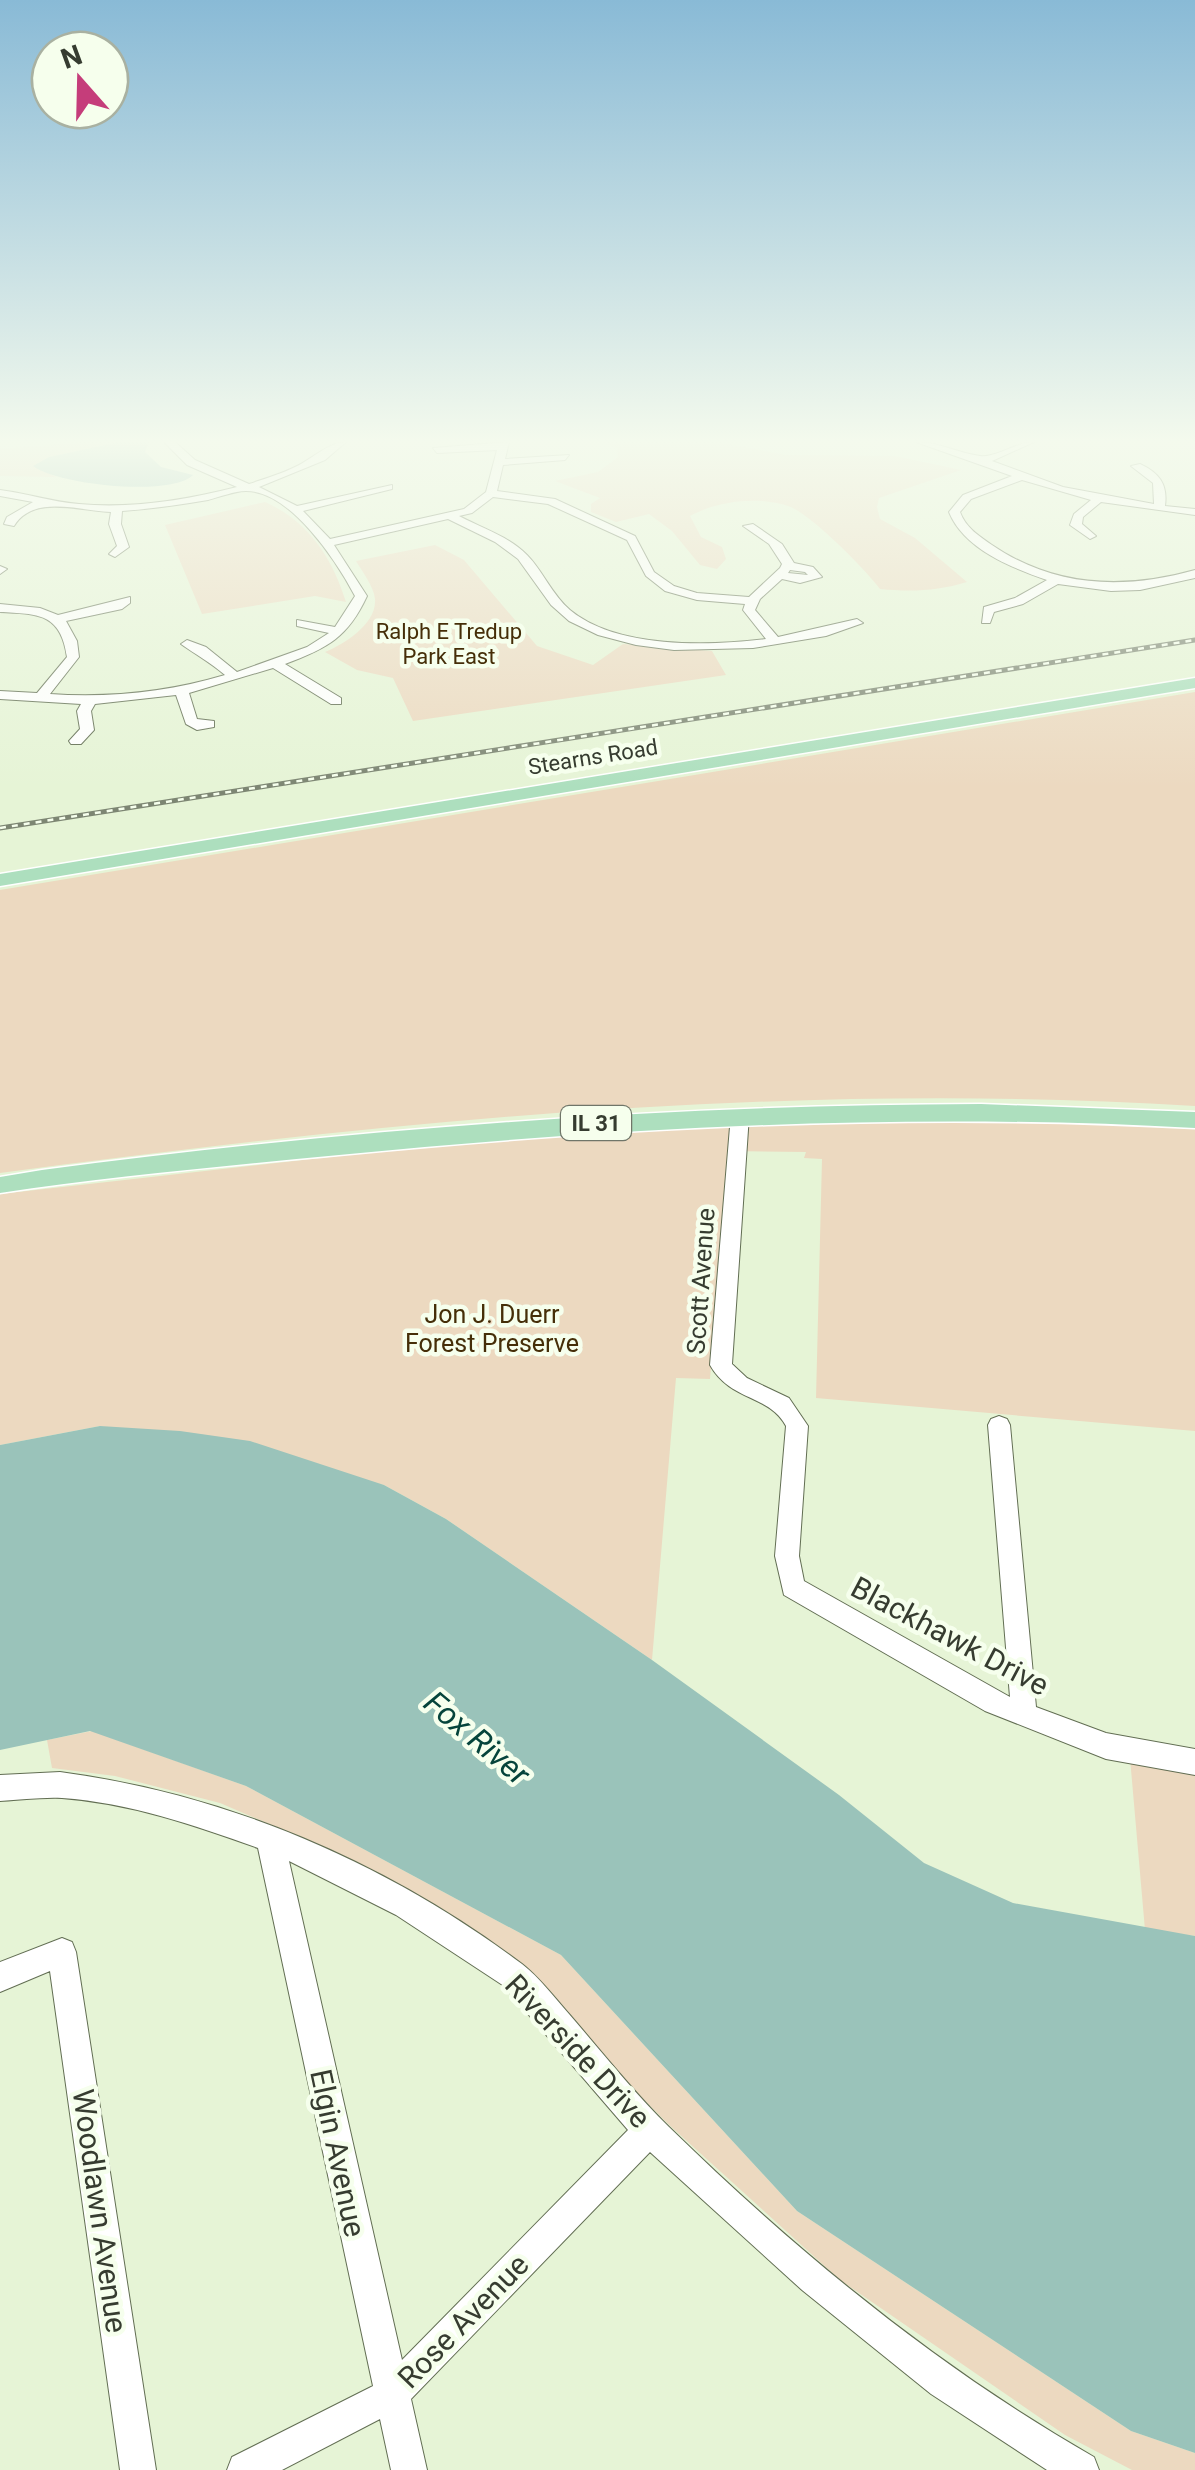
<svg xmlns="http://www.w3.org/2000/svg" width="1195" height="2470" viewBox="0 0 1195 2470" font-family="Roboto,sans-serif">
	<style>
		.green { fill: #ecd9c0 }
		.water { fill: #9ac3ba }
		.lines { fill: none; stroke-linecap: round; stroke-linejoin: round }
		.minor-casing { stroke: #626e53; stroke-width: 2 }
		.major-casing { stroke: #fff; stroke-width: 3 }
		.minor { fill: #fff; fill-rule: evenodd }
		.major { fill: #addfbe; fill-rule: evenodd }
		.rail-casing { stroke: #7d8673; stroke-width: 5 }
		.rail { stroke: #f6ffed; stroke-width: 2.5; stroke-dasharray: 6; stroke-linecap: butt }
		.labels { text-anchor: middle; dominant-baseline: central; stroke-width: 9; stroke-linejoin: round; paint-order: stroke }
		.far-park-label { font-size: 22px; fill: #452e08; stroke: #f6ffed }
		.far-street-label { font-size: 22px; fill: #363c30; stroke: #f6ffed }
		.shield { fill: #f6ffed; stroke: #707669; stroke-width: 2.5 }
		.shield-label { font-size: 22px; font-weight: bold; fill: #363c30 }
		.street-label { font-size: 25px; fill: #363c30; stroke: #f6ffed }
		.park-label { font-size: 25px; fill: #452e08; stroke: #f6ffed }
		.near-street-label { font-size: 30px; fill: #363c30; stroke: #f6ffed }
		.near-water-label { font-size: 32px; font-style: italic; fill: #05443b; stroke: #f6ffed }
	</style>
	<rect width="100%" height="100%" fill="#e6f4d6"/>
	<path class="green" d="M89,442H118L49,457L36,467L56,477L0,476V449Z
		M603,442H718L786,455L895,456L961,470L879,498L877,507L880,519L915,538L967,582C938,591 911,592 880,589C866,570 809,512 788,506C758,496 717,501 690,516L701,537L722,547L726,559L717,569L700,565L672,531L649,514L616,522L591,512V504L600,498L555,481L598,472L618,457L617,448Z
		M265,502C310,522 333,560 346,602L315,596L202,614L165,525Z
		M435,545L464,560L537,646L593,665L623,644L712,651L726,675L413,721L393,678L357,670L325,652C344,644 377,624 375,599C374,587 362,571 356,561Z
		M1195,692V1106C797,1081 395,1120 0,1173V890Z
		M962,1115L1195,1125V1431L816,1398L822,1159L804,1158L806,1152L729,1151L710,1379L676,1378L652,1660L446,1519L384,1485L100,1426L0,1445V1194L535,1134Z
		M92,1731L246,1786L561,1955L797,2211L1131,2431L1195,2453V2470H1132L1065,2435L840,2280L668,2124L550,2005L397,1886L313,1843L220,1803L115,1776L52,1768L47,1740Z
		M1130,1758L1195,1772V1936L1145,1930Z"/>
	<path class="water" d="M119,442H149L145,452L161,467L193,475C171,497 58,485 33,466L49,457Z
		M100,1426L180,1431L250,1441L384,1485L446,1519L652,1660L839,1795L924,1863L1013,1903L1195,1936V2453L1131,2431L797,2211L561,1955L246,1786L90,1731L0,1750V1445Z"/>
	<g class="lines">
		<g class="minor-casing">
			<path id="minor" d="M164,442H175L195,460L249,484C264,479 281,474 295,467C312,459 329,442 346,442L325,460L259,487L297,506L392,485V489L303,511L330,539L464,509L486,492L497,450L437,453L433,448L509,442L505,459L569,455L565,460L503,465L497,491L555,499L635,536L654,572L674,586L697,593L749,597L780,568L782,564L769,544L743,526L753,524L782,544L794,563L813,567L822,577L800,583L782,579L760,599L755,610L778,637L857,619L863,623L826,636L753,648L674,650L636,645L598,635L569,621L551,605L518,559L495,542L448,519L334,545L367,596C348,637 328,648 285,664L341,698V704H331L273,668L189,693L197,719L214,721V727L197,730L186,724L176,695L95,704L91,711L94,730L81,744H71L69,741L80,729L77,711L81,704L0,699V691L37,693L67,657C61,613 38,614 0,612V604L40,608L58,615L130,597V603L122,609L66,621L77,641L79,657L50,694C110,698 168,692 225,675C211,663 195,654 181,644L187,640L206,647L237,672L307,647L329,633L297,626V620L335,627L355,596C337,562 291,491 246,491C234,491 220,497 208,500C179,505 151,509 122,511L121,524L129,547L115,557L109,554L117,546L109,524L111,512C80,511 33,494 14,526L4,524L7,517L33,502L0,496V490C26,493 52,502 79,504C131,509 186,500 237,487L187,465ZM493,497L548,504L627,540L646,576L665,591L697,600L745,604L743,610L766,639C709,646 617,649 570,610C552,595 543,571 527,555C508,536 482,528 459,516L472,513ZM790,570L805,572L808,575L788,573Z
				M916,442C940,442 957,453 980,456C996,458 1016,442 1034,442L992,461L1063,487L1154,504L1153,483L1131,466L1140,464C1159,473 1168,484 1165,506L1195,509V515L1101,502L1083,517L1082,524L1096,536L1090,539L1070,525L1074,514L1091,500L1022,480L971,499L960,512C966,528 979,536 992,545C1055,588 1124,590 1195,570V578L1140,590L1111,591L1058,584L1023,604L994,612L990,623H982L984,607L1015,598L1047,580C1012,568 964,549 949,512L963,495L1012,476Z
				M0,566L7,569L0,574Z
				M740,1109L749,1115L732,1364L747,1378L789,1398L808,1426L799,1556L804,1581L1010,1697L988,1425L991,1419L999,1416L1007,1419L1010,1425L1036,1707L1106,1733L1195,1749V1775L1106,1759L985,1711L784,1595L775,1556L786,1426C769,1394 731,1402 710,1365L731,1115Z
				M60,1772C227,1794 386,1862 522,1964C540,1978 554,1997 569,2014C602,2052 633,2092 669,2127C798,2253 938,2368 1094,2457L1099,2470H1047L931,2394L802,2290L650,2152L411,2399L427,2470H391L380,2419L282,2470H227L232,2457L373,2386L258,1848C194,1825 130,1803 62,1798C42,1797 20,1800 0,1801V1775ZM289,1861L396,1915L504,1986L628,2130L402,2360Z
				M62,1938L72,1942L76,1952L156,2470H120L50,1971L0,1992V1962Z"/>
		</g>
		<g class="major-casing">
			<path id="major" d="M1195,678V688L0,886V874Z
				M981,1104L1195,1112V1128C908,1112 625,1127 339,1155C226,1166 113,1176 0,1193V1177L42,1170C353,1129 667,1105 981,1104Z"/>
		</g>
		<use href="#minor" class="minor"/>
		<use href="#major" class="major"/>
		<g class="rail-casing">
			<path id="rail" d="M0,828L1195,640"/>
		</g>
		<use href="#rail" class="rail"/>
	</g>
	<linearGradient id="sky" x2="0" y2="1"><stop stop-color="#89bad6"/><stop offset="0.56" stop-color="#f4faed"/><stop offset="1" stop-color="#f4faed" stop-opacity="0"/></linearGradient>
	<rect width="1195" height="788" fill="url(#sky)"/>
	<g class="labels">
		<g class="far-park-label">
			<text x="449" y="631">Ralph E Tredup<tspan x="449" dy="25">Park East</tspan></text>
		</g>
		<g class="far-street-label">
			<text transform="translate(593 757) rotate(-9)">Stearns Road</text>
		</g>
		<rect class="shield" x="561" y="1106" width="70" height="34" rx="8"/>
		<g class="shield-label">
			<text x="596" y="1123">IL 31</text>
		</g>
		<g class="street-label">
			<text transform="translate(701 1281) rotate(-86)">Scott Avenue</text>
		</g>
		<g class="park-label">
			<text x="492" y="1314">Jon J. Duerr<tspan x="492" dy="29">Forest Preserve</tspan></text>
		</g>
		<g class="near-street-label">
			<text transform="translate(950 1636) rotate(28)">Blackhawk Drive</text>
			<text transform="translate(578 2051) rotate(47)">Riverside Drive</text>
			<text transform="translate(338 2153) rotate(78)">Elgin Avenue</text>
			<text transform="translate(100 2211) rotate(82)">Woodlawn Avenue</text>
			<text transform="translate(463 2321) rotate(-46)">Rose Avenue</text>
		</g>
		<g class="near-water-label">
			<text transform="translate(477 1738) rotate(40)">Fox River</text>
		</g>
	</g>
	<g transform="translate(80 80) rotate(340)"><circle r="48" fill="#f6ffed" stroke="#a9b1a1" stroke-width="2.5"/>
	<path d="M0-8L18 38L0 25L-18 38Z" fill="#c53d7a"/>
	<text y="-15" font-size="28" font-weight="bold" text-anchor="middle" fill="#363c30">N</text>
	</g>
</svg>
